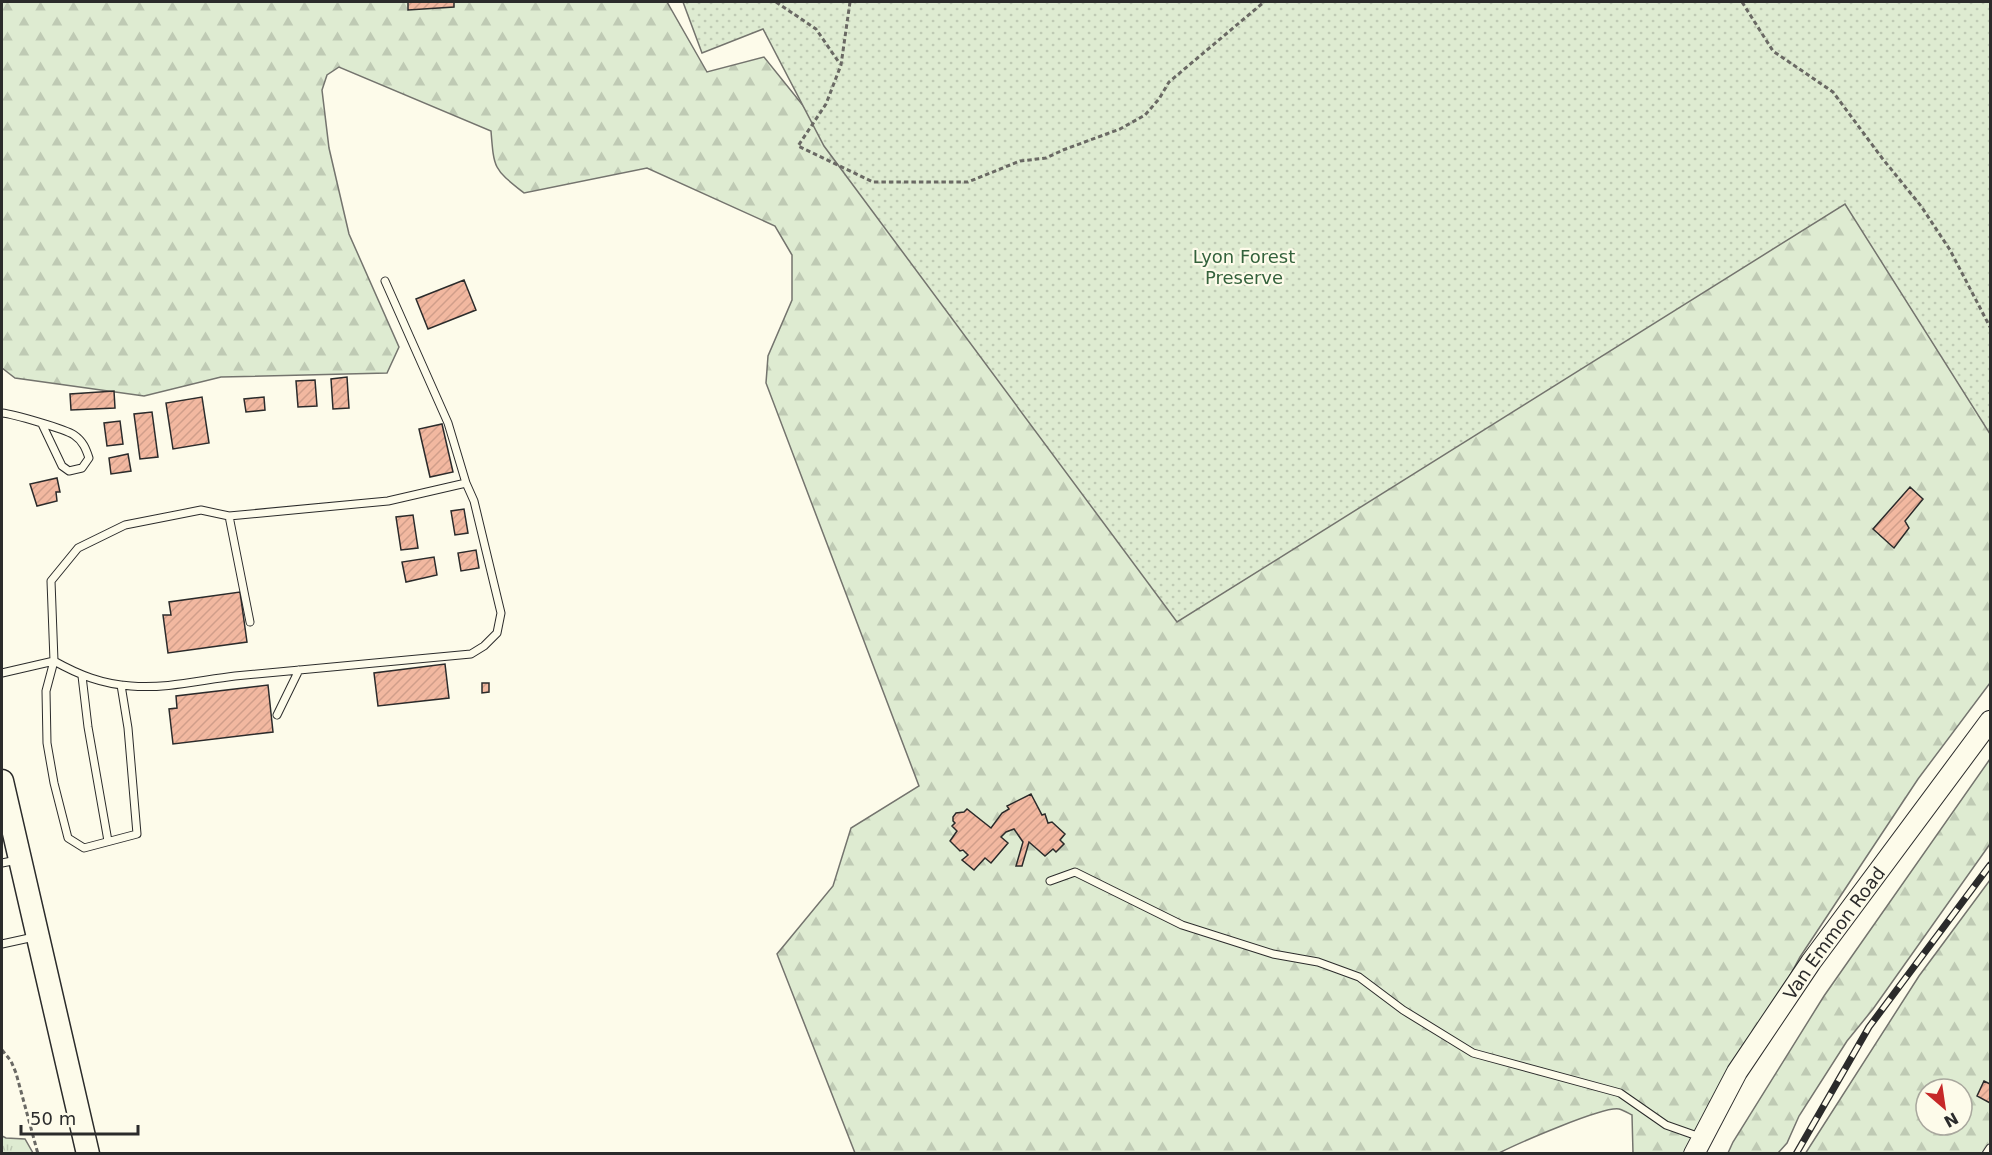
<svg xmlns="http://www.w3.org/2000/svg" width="1992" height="1155" viewBox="0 0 1992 1155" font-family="'DejaVu Sans',sans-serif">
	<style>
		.grass { fill: url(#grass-tufts); stroke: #74746e; stroke-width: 1.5 }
		.forest { fill: url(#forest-firs); stroke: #74746e; stroke-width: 1.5; fill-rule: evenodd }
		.park { fill: url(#park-dots); stroke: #74746e; stroke-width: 1.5 }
		.building { fill: url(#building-hatch); stroke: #2b2b2b; stroke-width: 1.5 }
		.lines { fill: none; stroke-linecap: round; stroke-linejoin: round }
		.lane-casing { stroke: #2b2b2b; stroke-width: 9 }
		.secondary-casing { stroke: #2b2b2b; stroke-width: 22 }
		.primary-casing { stroke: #2b2b2b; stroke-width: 25 }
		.path { stroke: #6a6964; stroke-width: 3; stroke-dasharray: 4.5 3; stroke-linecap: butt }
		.lane { stroke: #fdfbea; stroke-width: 7 }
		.secondary { stroke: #fdfbea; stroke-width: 20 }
		.primary { stroke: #fdfbea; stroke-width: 22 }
		.rail-casing { stroke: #2b2b2b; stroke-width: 7 }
		.rail { stroke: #fdfbea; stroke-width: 4.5; stroke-dasharray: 14; stroke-linecap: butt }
		.labels { text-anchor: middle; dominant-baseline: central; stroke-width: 4.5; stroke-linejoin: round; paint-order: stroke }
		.park-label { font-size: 18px; fill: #34623c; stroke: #fdfbea }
		.street-label { font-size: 18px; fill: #2b2b2b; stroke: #fdfbea }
	</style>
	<defs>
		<pattern id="grass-tufts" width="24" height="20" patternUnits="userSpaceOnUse" patternTransform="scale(1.5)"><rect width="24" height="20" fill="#deebd1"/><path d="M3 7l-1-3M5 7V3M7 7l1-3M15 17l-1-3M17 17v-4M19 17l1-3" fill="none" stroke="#bfcab4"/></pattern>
		<pattern id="forest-firs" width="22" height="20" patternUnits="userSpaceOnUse" patternTransform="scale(1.5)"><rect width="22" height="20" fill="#deebd1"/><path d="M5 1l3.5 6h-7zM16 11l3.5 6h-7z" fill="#bfcab4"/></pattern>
		<pattern id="park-dots" width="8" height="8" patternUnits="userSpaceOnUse" patternTransform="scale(1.5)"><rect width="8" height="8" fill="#deebd1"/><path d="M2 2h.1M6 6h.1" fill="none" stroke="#bfcab4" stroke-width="1.8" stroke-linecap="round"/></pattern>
		<pattern id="building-hatch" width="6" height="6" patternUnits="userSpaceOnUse" patternTransform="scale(1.5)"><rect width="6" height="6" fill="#f2b8a0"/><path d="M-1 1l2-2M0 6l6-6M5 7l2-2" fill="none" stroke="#d09e8a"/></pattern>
	</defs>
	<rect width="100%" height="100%" fill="#fdfbea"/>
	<path class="grass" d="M2,1136L6,1138L25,1139L33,1153H2Z"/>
	<path class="forest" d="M2,2H667L707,72L764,57L809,113L1990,22V683L1918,779L1800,957L1701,1141L1691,1153H1633L1632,1115C1628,1113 1623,1110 1619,1109C1603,1106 1517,1144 1499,1153H855L777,954L833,886L851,828L919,786L766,383L768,356L792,300V255L775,226L647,168L524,193C494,169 494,170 491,131L339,67L327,75L322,90L329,148L349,234L399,347L387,373L221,377L144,396L15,378L2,368Z
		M1990,759V844L1873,1009L1847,1041L1799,1116L1787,1143L1778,1153H1728L1733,1142L1824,996Z
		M1990,880V1153L1805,1154L1919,976ZM1926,1089H1962V1125H1926Z"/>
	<path class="park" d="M683,2H1990V434L1845,204L1177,622L824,146L763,29L702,53Z"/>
	<path class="building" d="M408,2H454V7L408,10Z
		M464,280L476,310L428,329L416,299Z
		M347,377L349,408L333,409L331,379Z
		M315,380L317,406L298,407L296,381Z
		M114,391L115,408L71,410L70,394Z
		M202,397L209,443L173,449L166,403Z
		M264,397L265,410L246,412L244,399Z
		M152,412L158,457L140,459L134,414Z
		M120,421L123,444L107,446L104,423Z
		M442,424L453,472L430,477L419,429Z
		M128,454L131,471L111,474L109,458Z
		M57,478L60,492H56L57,501L37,506L30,484Z
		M1910,487L1923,499L1905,521L1909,528L1894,548L1873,529Z
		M464,509L468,533L455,535L451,511Z
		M413,515L418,548L401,550L396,517Z
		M476,550L479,568L461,571L458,553Z
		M434,557L437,575L406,582L402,562Z
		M240,592L247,642L168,653L163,615H171L169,602Z
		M445,664L449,698L378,706L374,673Z
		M482,683H489V692L482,693Z
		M268,685L273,732L173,744L169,709L177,708L176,696Z
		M1031,794L1042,815L1045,814L1048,823L1052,822L1065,834L1060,840L1064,844L1056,852L1053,849L1045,856L1029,842L1022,866H1016L1023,842L1014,829L1006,832L1001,837L1008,843L991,863L985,858L974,870L962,860L968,855L963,850L960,851L950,841L957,831L952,826L955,823L953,821V817L956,813L964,812L967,809L991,828L1002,813L1009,809L1007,806Z
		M1984,1081L1990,1084V1103L1977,1096Z"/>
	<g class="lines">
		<g class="lane-casing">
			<path id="lane" d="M2,413C13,414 65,429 74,435C83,441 86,449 89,458L82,468L69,471L62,466L42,424
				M229,516L250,622
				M2,673L54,661C79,675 102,684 131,686C166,689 201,680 235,676C313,669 392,662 471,654L484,646L497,633L501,613L474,501L466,483
				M82,676L88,727L108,841
				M121,685L128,728L137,834L84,848L68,838L54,783L47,743L46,691L54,661L51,581L78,548L125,525L201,510L229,516L388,501L466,483L448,423L385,281
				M277,715L299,670
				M2,863L17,860
				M1050,881L1075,872L1182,925L1273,954L1318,962L1359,977L1403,1010L1473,1053L1620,1093L1666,1125L1700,1137
				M2,944L34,937
				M1986,1154L1990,1148"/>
		</g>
		<g class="secondary-casing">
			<g id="secondary">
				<path id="s1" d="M1694,1154L1737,1072L1811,962L1990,721"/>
			</g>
		</g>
		<g class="primary-casing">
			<path id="primary" d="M2,781L88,1154"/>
		</g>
		<path class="path" d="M776,2L816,29L840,64
			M850,2L841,65L826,104L798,146L873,182H968L1020,161L1046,158L1063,150L1120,129L1145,115L1159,99L1169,82L1264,2
			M1742,2L1773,51L1833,92L1882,158L1921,206L1950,250L1990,327
			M2,1050L11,1061L16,1073L38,1154"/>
		<use href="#lane" class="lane"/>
		<use href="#secondary" class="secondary"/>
		<use href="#primary" class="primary"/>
		<g class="rail-casing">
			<path id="rail" d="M1796,1154L1869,1027L1990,865"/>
		</g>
		<use href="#rail" class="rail"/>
	</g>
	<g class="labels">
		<g class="park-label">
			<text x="1244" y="256">Lyon Forest<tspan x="1244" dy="21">Preserve</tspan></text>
		</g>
		<g class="street-label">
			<text stroke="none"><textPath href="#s1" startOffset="262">Van Emmon Road</textPath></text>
		</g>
	</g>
	<rect width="1992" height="1155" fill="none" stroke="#2b2b2b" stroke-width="6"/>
	<g transform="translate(1944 1107) rotate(151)"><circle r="28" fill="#fdfbea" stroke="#a9a89e" stroke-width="1.5"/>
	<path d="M0-4.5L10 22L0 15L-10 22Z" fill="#c62828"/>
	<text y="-9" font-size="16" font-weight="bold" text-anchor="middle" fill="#2b2b2b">N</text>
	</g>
	<path d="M21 1125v9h117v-9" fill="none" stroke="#2b2b2b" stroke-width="3"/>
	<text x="30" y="1125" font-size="18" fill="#2b2b2b" stroke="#fdfbea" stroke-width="4.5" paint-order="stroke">50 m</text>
</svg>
